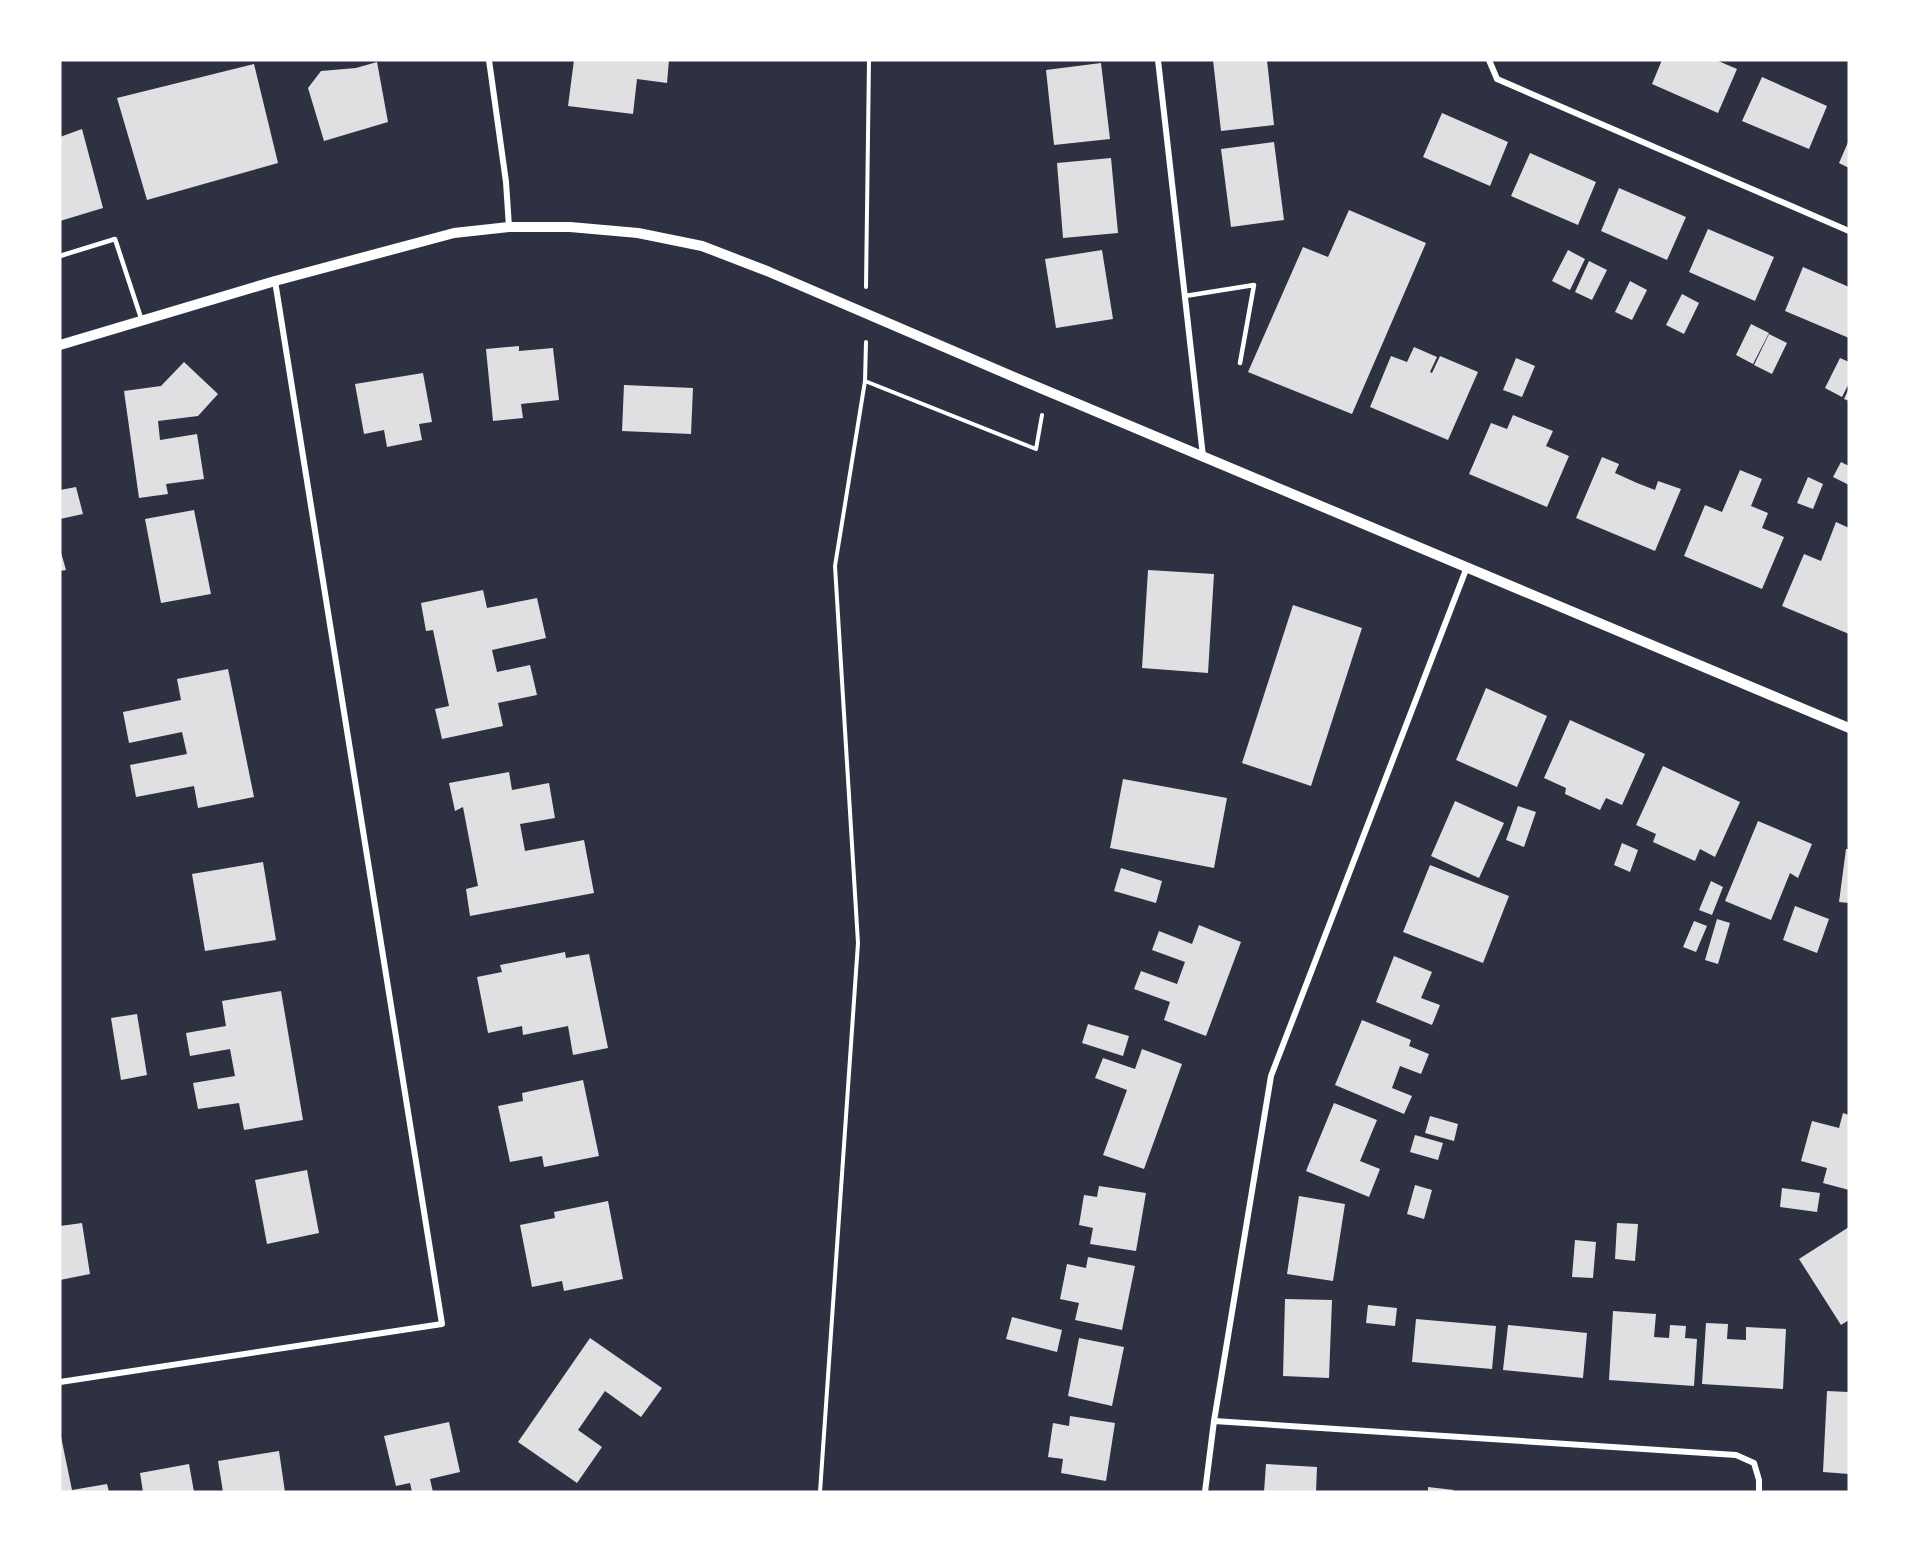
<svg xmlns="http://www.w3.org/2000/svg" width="1909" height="1552" viewBox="0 0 1909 1552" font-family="'Sofia Sans Condensed',sans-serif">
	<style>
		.building { fill: #e0e0e3 }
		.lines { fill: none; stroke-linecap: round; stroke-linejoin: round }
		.path { stroke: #fff; stroke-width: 4 }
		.service { stroke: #fff; stroke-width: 4.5 }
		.minor { stroke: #fff; stroke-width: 6 }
		.tertiary { stroke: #fff; stroke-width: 10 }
	</style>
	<rect width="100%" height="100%" fill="#2d3142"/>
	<path class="building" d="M574,60H669L667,83L637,79L633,114L568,106Z
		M1213,60H1267L1274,125L1221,131Z
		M1662,60H1716L1737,69L1718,113L1652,84Z
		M377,62L388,122L324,141L308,88L321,71L356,68Z
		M1101,63L1110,139L1054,145L1046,70Z
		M254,64L278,163L147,200L117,98Z
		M1762,77L1827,106L1809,149L1742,121Z
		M1442,113L1508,142L1490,186L1423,157Z
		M82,129L103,208L60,221V137Z
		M1849,140V168L1839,163Z
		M1274,142L1284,220L1231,227L1221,149Z
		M1530,153L1596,182L1578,225L1511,196Z
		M1111,158L1118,233L1063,238L1057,163Z
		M1619,188L1686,217L1667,260L1601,231Z
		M1349,210L1426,243L1352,414L1248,372L1303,247L1328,257Z
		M1708,229L1774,257L1755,301L1689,272Z
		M1102,250L1113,319L1056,328L1045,259Z
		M1568,250L1585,259L1570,290L1552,281Z
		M1589,261L1607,270L1592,300L1575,292Z
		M1803,267L1849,287V338L1785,311Z
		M1630,281L1647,290L1632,320L1615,312Z
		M1682,294L1699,303L1684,334L1666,325Z
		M1751,324L1769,333L1753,364L1736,355Z
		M1769,334L1787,343L1772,374L1754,365Z
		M519,346V351L553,348L559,400L521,404L523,418L493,421L486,349Z
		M1414,347L1437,357L1430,372L1432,373L1440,356L1478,372L1448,440L1370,407L1391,356L1407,362Z
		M1516,358L1535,366L1522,397L1503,390Z
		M1840,358L1849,362V383L1842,397L1825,388Z
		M184,362L218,394L198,416L158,421L160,440L197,434L204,479L166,484L168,494L139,498L124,391L161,386Z
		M423,373L432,422L419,424L422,440L387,447L384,430L364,434L355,384Z
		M624,385L693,388L691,434L622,431Z
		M1849,388V401L1844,399Z
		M1513,415L1553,431L1546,446L1569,456L1547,507L1469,474L1491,423L1507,429Z
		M1602,457L1619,464L1615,473L1637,483L1655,490L1658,481L1681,489L1655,551L1576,518Z
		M1841,462L1849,466V485L1833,477Z
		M1740,470L1762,479L1751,506L1768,513L1762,528L1784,537L1762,589L1684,556L1705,505L1722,512Z
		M1808,477L1823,484L1813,509L1797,503Z
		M76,487L83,514L60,519V490Z
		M194,510L211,594L161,603L145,519Z
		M1836,522L1849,528V634L1782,606L1804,554L1821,561Z
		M60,549L66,570L60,571Z
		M1148,570L1214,574L1208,673L1142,668Z
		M483,590L487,608L537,598L546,638L492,650L497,672L530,665L537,695L498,703L503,726L442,739L435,709L449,706L433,630L426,631L421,603Z
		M1293,605L1362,628L1311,786L1242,763Z
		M228,669L254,797L198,808L194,786L136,797L130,765L187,754L182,732L129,743L123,712L181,700L177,679Z
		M1486,688L1547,716L1517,787L1456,760Z
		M1570,720L1645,754L1622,805L1606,798L1600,810L1565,794L1566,788L1544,778Z
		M1663,766L1740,802L1715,857L1700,849L1695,861L1653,842L1656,834L1636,825Z
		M509,772L512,790L549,783L555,818L520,824L525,851L584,840L594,893L470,916L466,889L478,886L463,807L455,811L449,783Z
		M1123,779L1227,798L1214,868L1110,848Z
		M1455,801L1504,823L1479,878L1431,856Z
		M1518,806L1536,812L1524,847L1506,840Z
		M1758,821L1812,844L1798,878L1790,873L1771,920L1725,901Z
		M1622,843L1638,850L1630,872L1614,865Z
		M1846,849H1849V903L1839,902Z
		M263,862L276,940L205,951L192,874Z
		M1430,865L1509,896L1483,963L1403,932Z
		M1121,868L1162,881L1156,903L1114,891Z
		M1711,881L1723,887L1712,915L1699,910Z
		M1795,906L1829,919L1817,953L1783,940Z
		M1717,919L1730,923L1718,964L1705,960Z
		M1694,921L1707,926L1696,952L1683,947Z
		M1199,925L1241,942L1206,1036L1164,1020L1170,1002L1134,989L1141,971L1177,984L1185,962L1152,950L1159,931L1192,944Z
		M565,952L566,958L589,954L608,1048L573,1055L568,1026L523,1035L522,1026L488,1033L477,977L502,972L500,965Z
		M1394,956L1432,972L1421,998L1440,1005L1432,1025L1376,1002Z
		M281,991L303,1120L244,1130L239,1103L198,1109L193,1083L235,1076L230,1049L190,1056L186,1033L226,1026L222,1001Z
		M137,1014L147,1075L121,1080L111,1018Z
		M1362,1020L1411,1040L1409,1046L1429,1054L1421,1074L1400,1066L1392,1088L1412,1096L1404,1114L1335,1085Z
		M1088,1024L1129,1036L1123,1056L1082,1043Z
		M1142,1049L1182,1064L1144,1169L1103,1155L1127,1090L1095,1078L1103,1058L1135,1069Z
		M583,1080L599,1156L544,1167L542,1156L510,1162L498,1106L523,1101L522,1093Z
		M1334,1103L1377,1120L1360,1161L1380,1169L1369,1197L1306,1171Z
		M1843,1113L1849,1115V1190L1823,1183L1827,1168L1801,1161L1812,1121L1839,1128Z
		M1430,1116L1458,1124L1454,1141L1425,1133Z
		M1415,1135L1443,1143L1438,1160L1410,1152Z
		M307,1170L319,1233L267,1244L255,1180Z
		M1415,1185L1432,1190L1424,1219L1407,1214Z
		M1099,1186L1146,1193L1136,1251L1090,1244L1093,1228L1079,1225L1084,1195L1097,1197Z
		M1782,1188L1820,1193L1817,1212L1780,1207Z
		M1299,1196L1345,1204L1333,1281L1287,1274Z
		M608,1201L623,1279L564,1291L562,1281L532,1287L520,1225L555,1218L554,1212Z
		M82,1223L90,1274L60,1280V1226Z
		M1617,1223L1638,1224L1635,1261L1615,1259Z
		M1849,1227V1320L1841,1325L1799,1259Z
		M1575,1240L1596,1242L1593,1278L1572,1277Z
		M1088,1257L1135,1266L1122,1330L1075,1320L1079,1303L1060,1299L1067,1264L1086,1268Z
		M1285,1299L1332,1300L1329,1378L1283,1376Z
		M1368,1305L1397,1308L1395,1326L1366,1323Z
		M1613,1311L1656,1314L1654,1337L1669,1338L1670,1325L1686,1326L1685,1338L1697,1339L1694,1386L1609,1380Z
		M1012,1317L1062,1330L1057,1352L1006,1339Z
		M1416,1319L1496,1326L1492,1369L1412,1362Z
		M1706,1323L1728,1324L1727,1339L1746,1340V1327L1786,1329L1783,1389L1702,1384Z
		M1508,1325L1587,1333L1583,1378L1503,1370Z
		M590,1338L662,1388L641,1417L605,1391L578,1430L602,1447L577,1483L518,1442Z
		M1079,1338L1124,1347L1112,1406L1068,1396Z
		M1827,1391L1849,1392V1474L1823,1472Z
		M1070,1416L1115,1423L1106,1481L1061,1473L1063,1459L1048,1457L1053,1423L1069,1426Z
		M449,1422L460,1472L430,1479L433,1492H412L410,1483L396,1486L384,1436Z
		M60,1432L72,1490L107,1484L109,1492H60Z
		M279,1451L285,1492H223L218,1461Z
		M189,1464L194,1492H143L140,1473Z
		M1266,1464L1317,1467L1316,1492H1264Z
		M1428,1487L1454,1490L1453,1492H1428Z"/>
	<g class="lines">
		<path class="path" d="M866,287L869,60
			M865,381L1036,449L1042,415
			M820,1492L858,943L835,566L865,381L866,342"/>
		<path class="service" d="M60,256L115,239L142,321
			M1185,296L1254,285L1240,363"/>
		<path class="minor" d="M489,60L506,182L509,227
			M1158,60L1203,456
			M1489,60L1497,79L1849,231
			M60,1382L442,1324L275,281
			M1214,1421L1736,1455L1754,1463L1759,1480V1492
			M1205,1492L1214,1421L1271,1076L1467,567"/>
		<path class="tertiary" d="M60,345L275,281L454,233L509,227H570L638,233L702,246L767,271L1014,377L1849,728"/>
	</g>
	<rect width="1909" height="1552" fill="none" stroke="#ffffff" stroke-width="123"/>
</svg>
